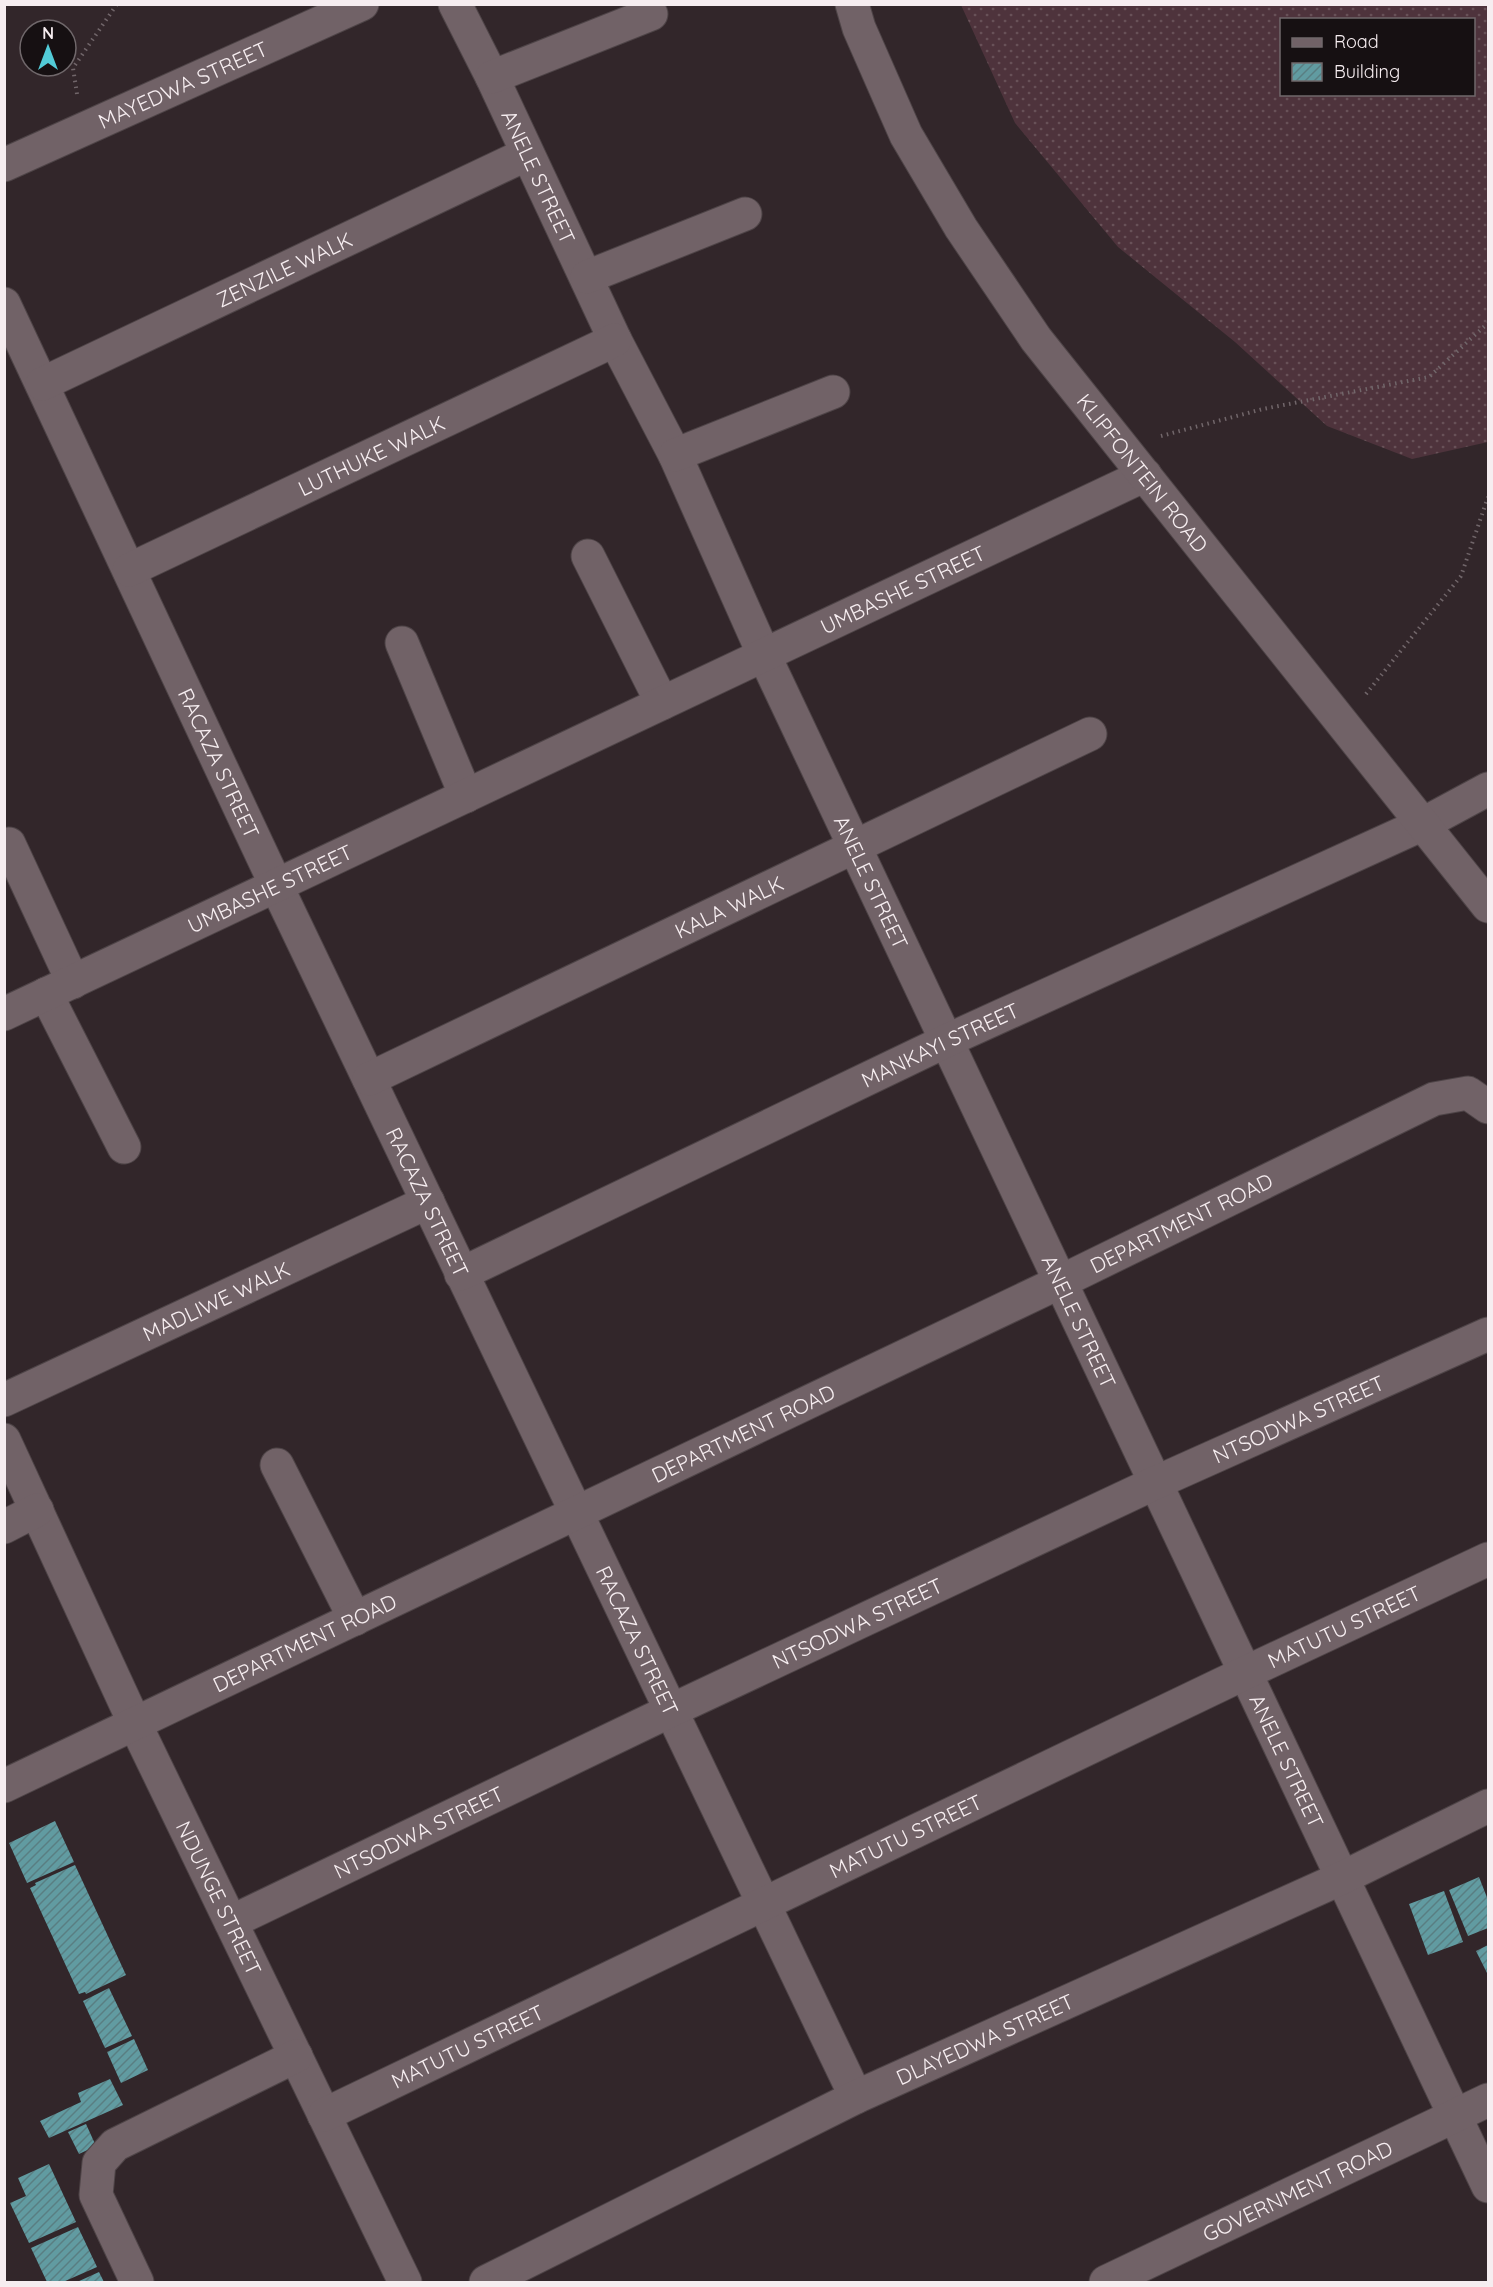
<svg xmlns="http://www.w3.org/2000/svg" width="1493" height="2287" viewBox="0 0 1493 2287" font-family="Quicksand,sans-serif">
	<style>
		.grass { fill: url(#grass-dots); fill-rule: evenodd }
		.building { fill: url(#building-hatch) }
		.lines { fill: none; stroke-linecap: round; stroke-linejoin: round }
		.street-casing { stroke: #4e4447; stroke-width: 35 }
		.secondary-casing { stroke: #4e4447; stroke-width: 35 }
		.path { stroke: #71666a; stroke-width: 4; stroke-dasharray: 1.5 4.5; stroke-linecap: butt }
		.street { stroke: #716267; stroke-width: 33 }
		.secondary { stroke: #716267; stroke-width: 33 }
		.labels { text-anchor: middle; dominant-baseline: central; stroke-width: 6; stroke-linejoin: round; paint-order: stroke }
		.street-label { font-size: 21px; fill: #f6edf0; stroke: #161012 }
	</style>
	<defs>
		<pattern id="grass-dots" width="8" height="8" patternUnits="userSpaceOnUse" patternTransform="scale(1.5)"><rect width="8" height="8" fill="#4e333c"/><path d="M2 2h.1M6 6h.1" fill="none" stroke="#685158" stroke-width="1.8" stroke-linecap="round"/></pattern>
		<pattern id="building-hatch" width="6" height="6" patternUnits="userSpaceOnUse" patternTransform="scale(1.5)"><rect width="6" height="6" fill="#619ba1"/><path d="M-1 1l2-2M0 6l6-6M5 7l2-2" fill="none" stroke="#597e82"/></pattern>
	</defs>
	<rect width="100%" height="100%" fill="#32262a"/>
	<path class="grass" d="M961,5H1488V442L1412,459L1327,426L1235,342L1118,247L1015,123ZM1282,20H1474V94H1282Z"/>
	<path class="building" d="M55,1821L74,1862L27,1883L9,1843Z
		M75,1865L126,1975L86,1994L85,1992L79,1994L30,1888L36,1885L35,1883Z
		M1479,1877L1488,1900V1928L1468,1936L1449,1890Z
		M1444,1891L1463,1942L1428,1955L1409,1904Z
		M1488,1945V1975L1476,1951Z
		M109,1988L132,2036L105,2048L83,2001Z
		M134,2039L148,2070L121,2083L107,2052Z
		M110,2079L123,2105L49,2138L40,2121L81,2102L78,2093Z
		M86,2124L96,2146L79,2154L68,2132Z
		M49,2164L76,2222L29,2243L10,2203L26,2196L18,2178Z
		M78,2227L97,2267L63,2282H47L31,2248Z
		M99,2272L104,2282H77Z"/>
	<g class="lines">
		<g class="street-casing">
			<g id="street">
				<path id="s1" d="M455,4L492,77L615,340L675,455L764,655L1488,2186"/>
				<path d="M492,77L651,14"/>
				<path id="s2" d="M4,165L362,4"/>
				<path d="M587,277L745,214"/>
				<path id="s3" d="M4,304L276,885L856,2097"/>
				<path id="s4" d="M42,384L527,154"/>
				<path d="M675,455L833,392"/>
				<path d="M588,556L662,703"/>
				<path id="s5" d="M129,570L615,340"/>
				<path d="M402,643L466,796"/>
				<path d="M9,844L73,982"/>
				<path d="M46,994L124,1147"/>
				<path id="s6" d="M4,1014L1145,475"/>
				<path id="s7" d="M369,1079L1090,734"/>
				<path id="s8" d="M461,1274L946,1041L1423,824L1488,789"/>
				<path id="s9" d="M4,1400L428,1202"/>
				<path id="s10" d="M4,1440L135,1724L405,2282"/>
				<path d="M277,1465L355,1619"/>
				<path d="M4,1527L37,1510"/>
				<path id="s11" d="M4,1786L1060,1282L1434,1099L1468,1093L1488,1107"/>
				<path id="s12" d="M231,1922L670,1711L1155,1483L1488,1334"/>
				<path id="s13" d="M324,2115L1245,1673L1488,1559"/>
				<path d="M137,2282L96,2195L99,2163L115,2145L296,2056"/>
				<path id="s14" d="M486,2282L856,2097L1344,1877L1488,1806"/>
				<path id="s15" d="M1106,2282L1488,2100"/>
			</g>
		</g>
		<g class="secondary-casing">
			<g id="secondary">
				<path id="s16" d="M852,4L859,28L906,135L961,228L1036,339L1488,906"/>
			</g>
		</g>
		<path class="path" d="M77,94L73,68L117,4
			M1161,436L1263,409L1429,377L1488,323
			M1366,694L1461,576L1488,497"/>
		<use href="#street" class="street"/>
		<use href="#secondary" class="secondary"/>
	</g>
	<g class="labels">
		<g class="street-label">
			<text stroke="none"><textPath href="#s2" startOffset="196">MAYEDWA STREET</textPath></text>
			<text stroke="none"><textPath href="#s1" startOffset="192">ANELE STREET</textPath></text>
			<text stroke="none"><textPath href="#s4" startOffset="268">ZENZILE WALK</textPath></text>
			<text stroke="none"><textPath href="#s5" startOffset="268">LUTHUKE WALK</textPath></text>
			<text stroke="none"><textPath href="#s16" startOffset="555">KLIPFONTEIN ROAD</textPath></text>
			<text stroke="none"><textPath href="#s6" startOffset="994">UMBASHE STREET</textPath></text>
			<text stroke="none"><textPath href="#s3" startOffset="507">RACAZA STREET</textPath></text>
			<text stroke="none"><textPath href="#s1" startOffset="972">ANELE STREET</textPath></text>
			<text stroke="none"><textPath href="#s6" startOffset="294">UMBASHE STREET</textPath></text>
			<text stroke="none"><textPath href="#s7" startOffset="399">KALA WALK</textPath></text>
			<text stroke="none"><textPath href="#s8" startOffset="531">MANKAYI STREET</textPath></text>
			<text stroke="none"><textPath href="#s3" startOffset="993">RACAZA STREET</textPath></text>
			<text stroke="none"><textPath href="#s11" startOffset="1305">DEPARTMENT ROAD</textPath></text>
			<text stroke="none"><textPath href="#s9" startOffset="234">MADLIWE WALK</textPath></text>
			<text stroke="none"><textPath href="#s1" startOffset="1458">ANELE STREET</textPath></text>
			<text stroke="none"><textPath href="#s12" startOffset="1180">NTSODWA STREET</textPath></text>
			<text stroke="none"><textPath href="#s11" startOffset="819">DEPARTMENT ROAD</textPath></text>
			<text stroke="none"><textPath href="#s12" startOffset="694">NTSODWA STREET</textPath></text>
			<text stroke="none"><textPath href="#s13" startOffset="1131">MATUTU STREET</textPath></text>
			<text stroke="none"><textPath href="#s3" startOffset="1479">RACAZA STREET</textPath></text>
			<text stroke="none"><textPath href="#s11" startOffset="333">DEPARTMENT ROAD</textPath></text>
			<text stroke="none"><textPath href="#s1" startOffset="1944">ANELE STREET</textPath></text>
			<text stroke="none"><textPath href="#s12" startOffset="208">NTSODWA STREET</textPath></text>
			<text stroke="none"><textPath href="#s13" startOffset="645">MATUTU STREET</textPath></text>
			<text stroke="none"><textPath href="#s10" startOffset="506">NDUNGE STREET</textPath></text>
			<text stroke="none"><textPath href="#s14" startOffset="555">DLAYEDWA STREET</textPath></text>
			<text stroke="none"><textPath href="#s13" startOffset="159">MATUTU STREET</textPath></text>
			<text stroke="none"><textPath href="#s15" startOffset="212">GOVERNMENT ROAD</textPath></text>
		</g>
	</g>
	<rect width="1493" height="2287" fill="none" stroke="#f6edf0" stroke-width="12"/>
	<rect x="1280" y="18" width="195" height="78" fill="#161012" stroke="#70686b" stroke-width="1.5"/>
	<rect x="1292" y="38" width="30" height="9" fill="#716267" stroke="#70686b" stroke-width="1.5"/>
	<text x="1334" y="48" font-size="18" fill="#f6edf0">Road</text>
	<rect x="1292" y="63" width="30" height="18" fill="url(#building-hatch)" stroke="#70686b" stroke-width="1.5"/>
	<text x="1334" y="78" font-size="18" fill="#f6edf0">Building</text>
	<g transform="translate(48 48)"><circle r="28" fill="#161012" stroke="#70686b" stroke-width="1.5"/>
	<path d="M0-4.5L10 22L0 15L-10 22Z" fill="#52cbd7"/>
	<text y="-9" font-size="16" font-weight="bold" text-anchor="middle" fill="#f6edf0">N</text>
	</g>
</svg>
